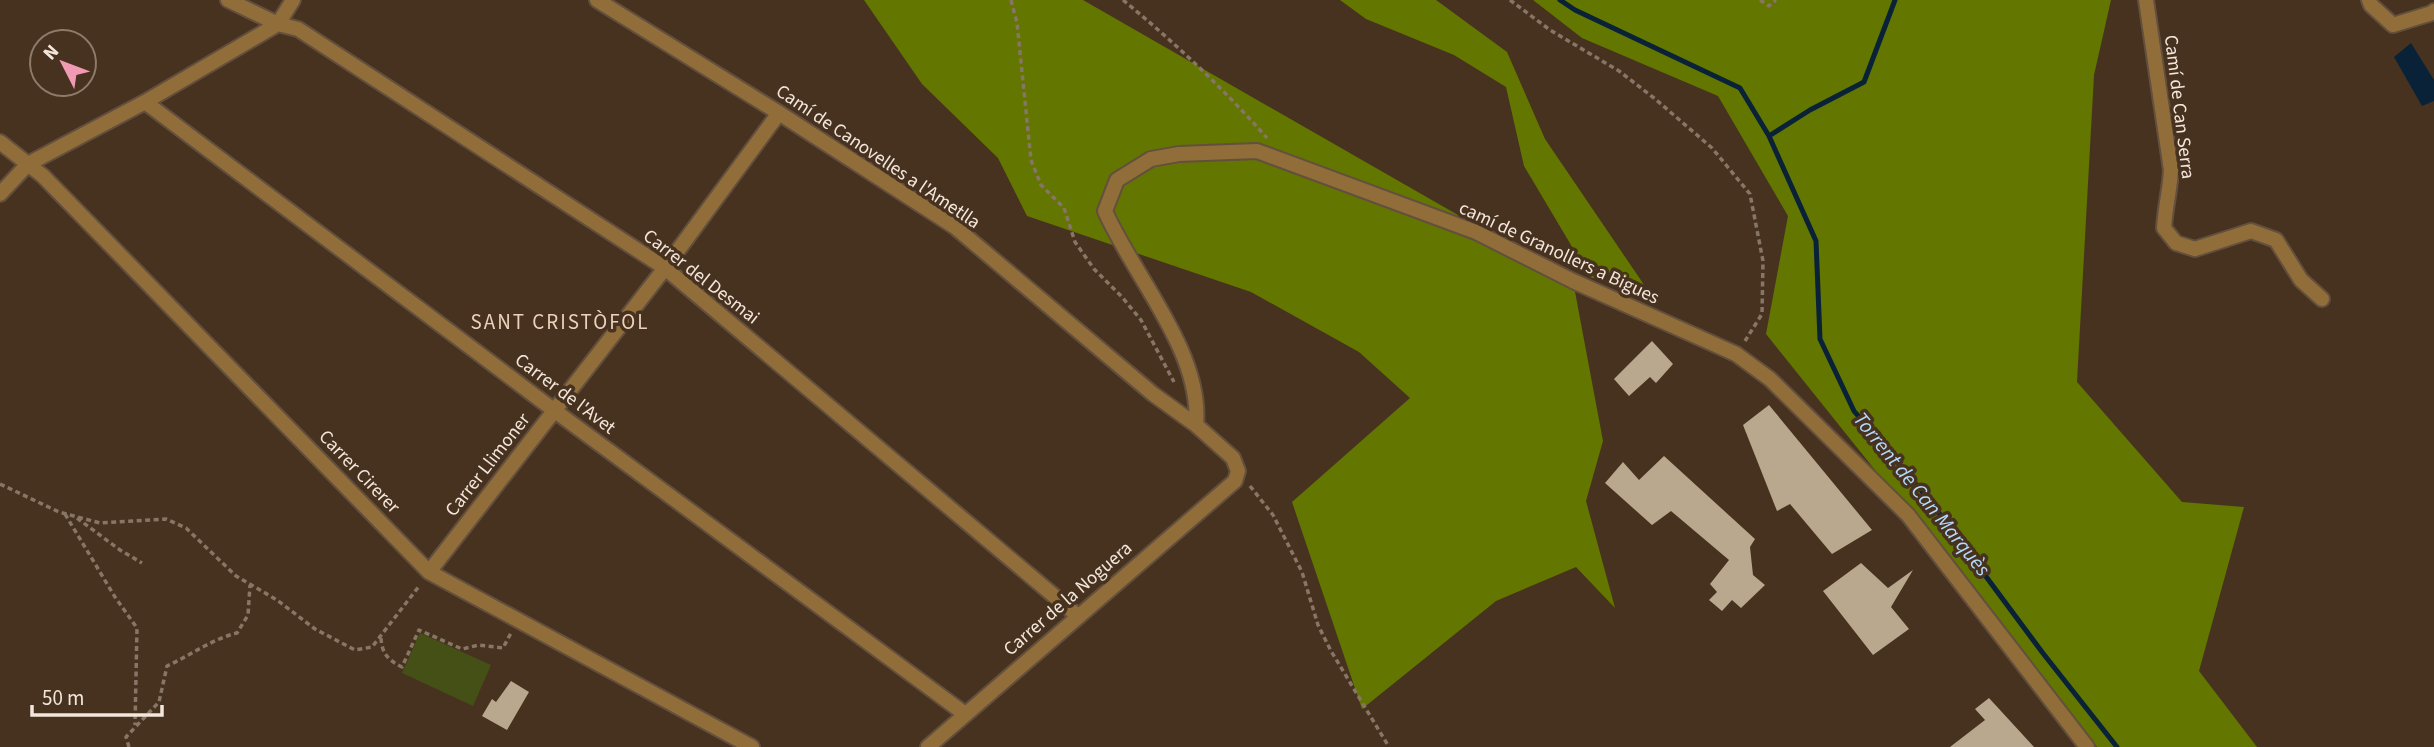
<svg xmlns="http://www.w3.org/2000/svg" width="2434" height="747" viewBox="0 0 2434 747" font-family="'Source Sans 3',sans-serif">
	<style>
		.green { fill: #445015 }
		.forest { fill: #637600 }
		.water { fill: #092237 }
		.lines { fill: none; stroke-linecap: round; stroke-linejoin: round }
		.stream { stroke: #092237; stroke-width: 5 }
		.building { fill: #b9a88d }
		.street-casing { stroke: #634f3e; stroke-width: 18 }
		.path { stroke: #877566; stroke-width: 3.5; stroke-dasharray: 5 3.5; stroke-linecap: butt }
		.street { stroke: #916e39; stroke-width: 14 }
		.labels { text-anchor: middle; dominant-baseline: central; stroke-width: 7; stroke-linejoin: round; paint-order: stroke }
		.street-label { font-size: 19px; fill: #f4e6db; stroke: #473220 }
		.neighbourhood-label { font-size: 21px; letter-spacing: 2px; fill: #edd1bc; stroke: #473220 }
		.water-label { font-size: 21px; font-style: italic; fill: #b4dafc; stroke: #473220 }
	</style>
	<rect width="100%" height="100%" fill="#473220"/>
	<path class="green" d="M420,633L491,665L473,706L402,673Z"/>
	<path class="forest" d="M864,0H1083L1573,281L1603,441L1586,501L1615,608L1576,567L1496,601L1362,709L1292,502L1410,398L1359,352L1251,292L1027,216L998,158L922,84Z
		M1340,0H1436L1507,52L1545,139L1653,298L1590,277L1524,166L1506,87L1454,55L1366,19Z
		M1533,0H2111L2094,75L2077,382L2182,502L2244,507L2199,671L2257,747H2097L1766,334L1788,216L1718,96L1582,38Z"/>
	<path class="water" d="M2411,43L2434,80V101L2422,106L2394,57Z"/>
	<g class="lines">
		<path class="stream" d="M1560,0L1575,10L1740,88L1769,136L1816,241L1820,339L1854,411L1930,501L2042,652L2117,747
			M1769,136L1810,110L1864,82L1895,0"/>
	</g>
	<path class="building" d="M1652,341L1673,364L1656,383L1650,377L1629,396L1614,379Z
		M1769,405L1872,530L1832,554L1790,504L1777,511L1743,425Z
		M1664,456L1755,539L1750,547L1753,575L1765,585L1741,608L1732,600L1722,611L1709,600L1717,592L1710,584L1729,560L1671,511L1652,525L1605,483L1623,462L1639,480Z
		M1861,563L1888,588L1913,570L1891,607L1909,629L1873,655L1823,591Z
		M511,681L529,692L507,730L482,716L492,699L496,702Z
		M1989,698L2034,747H1950L1985,720L1975,709Z"/>
	<g class="lines">
		<g class="street-casing">
			<path id="street" d="M228,0L278,24L298,29L665,268L1078,616
				M597,0L779,113L955,227L1153,394L1196,425L1233,458L1238,471L1235,481L928,747
				M2146,0L2171,170C2170,190 2165,208 2164,228L2176,243L2195,249L2251,231L2276,240L2301,280L2322,299
				M2369,0L2371,5L2393,25L2432,13L2434,11
				M145,102L555,411L965,714
				M0,142L43,176L429,572L752,747
				M0,194L28,164L145,102L278,24L293,0
				M1196,425C1203,353 1133,275 1105,211L1117,180L1151,159L1179,154L1257,151L1476,232L1573,281L1736,354L1770,379L1908,515L2087,747
				M429,572L665,268L779,113"/>
		</g>
		<path class="path" d="M1011,0L1017,23L1031,160L1041,185L1064,208L1075,242L1094,269L1122,297L1141,320L1174,382
			M1123,0C1174,42 1223,88 1267,138
			M1510,0L1550,30L1619,71L1654,98L1712,148L1750,194L1763,261L1762,314L1745,341
			M1760,0L1769,6L1776,0
			M0,484L59,512L100,523L166,519L186,528L236,576L277,600L315,629L355,650L372,647L420,585
			M1250,486L1273,515L1302,572L1318,625L1331,651L1389,747
			M65,514L115,597L137,628L135,725
			M77,518L120,550L142,563
			M381,638C382,654 388,660 402,667L419,630L462,649L479,645L503,648L512,631
			M129,747L126,737L159,702L167,666C191,655 212,639 237,633L248,615L250,585"/>
		<use href="#street" class="street"/>
	</g>
	<g class="labels">
		<g class="street-label">
			<text transform="translate(2179 107) rotate(83)">Camí de Can Serra</text>
			<text transform="translate(878 157) rotate(34)">Camí de Canovelles a l'Ametlla</text>
			<text transform="translate(1559 253) rotate(25)">camí de Granollers a Bigues</text>
			<text transform="translate(701 277) rotate(38)">Carrer del Desmai</text>
			<text transform="translate(565 394) rotate(37)">Carrer de l'Avet</text>
			<text transform="translate(488 465) rotate(-52)">Carrer Llimoner</text>
			<text transform="translate(359 472) rotate(46)">Carrer Cirerer</text>
			<text transform="translate(1068 599) rotate(-41)">Carrer de la Noguera</text>
		</g>
		<g class="neighbourhood-label">
			<text x="560" y="322">SANT CRISTÒFOL</text>
		</g>
		<g class="water-label">
			<text transform="translate(1922 494) rotate(51)">Torrent de Can Marquès</text>
		</g>
	</g>
	<g transform="translate(63 63) rotate(312)"><circle r="33" fill="#473220" stroke="#8c7a6b" stroke-width="2"/>
	<path d="M0-5L12 26L0 18L-12 26Z" fill="#f19ab4"/>
	<text y="-10" font-size="19" font-weight="bold" text-anchor="middle" fill="#f4e6db">N</text>
	</g>
	<path d="M32 705v10h130v-10" fill="none" stroke="#f4e6db" stroke-width="3.5"/>
	<text x="42" y="705" font-size="21" fill="#f4e6db" stroke="#473220" stroke-width="5" paint-order="stroke">50 m</text>
</svg>
